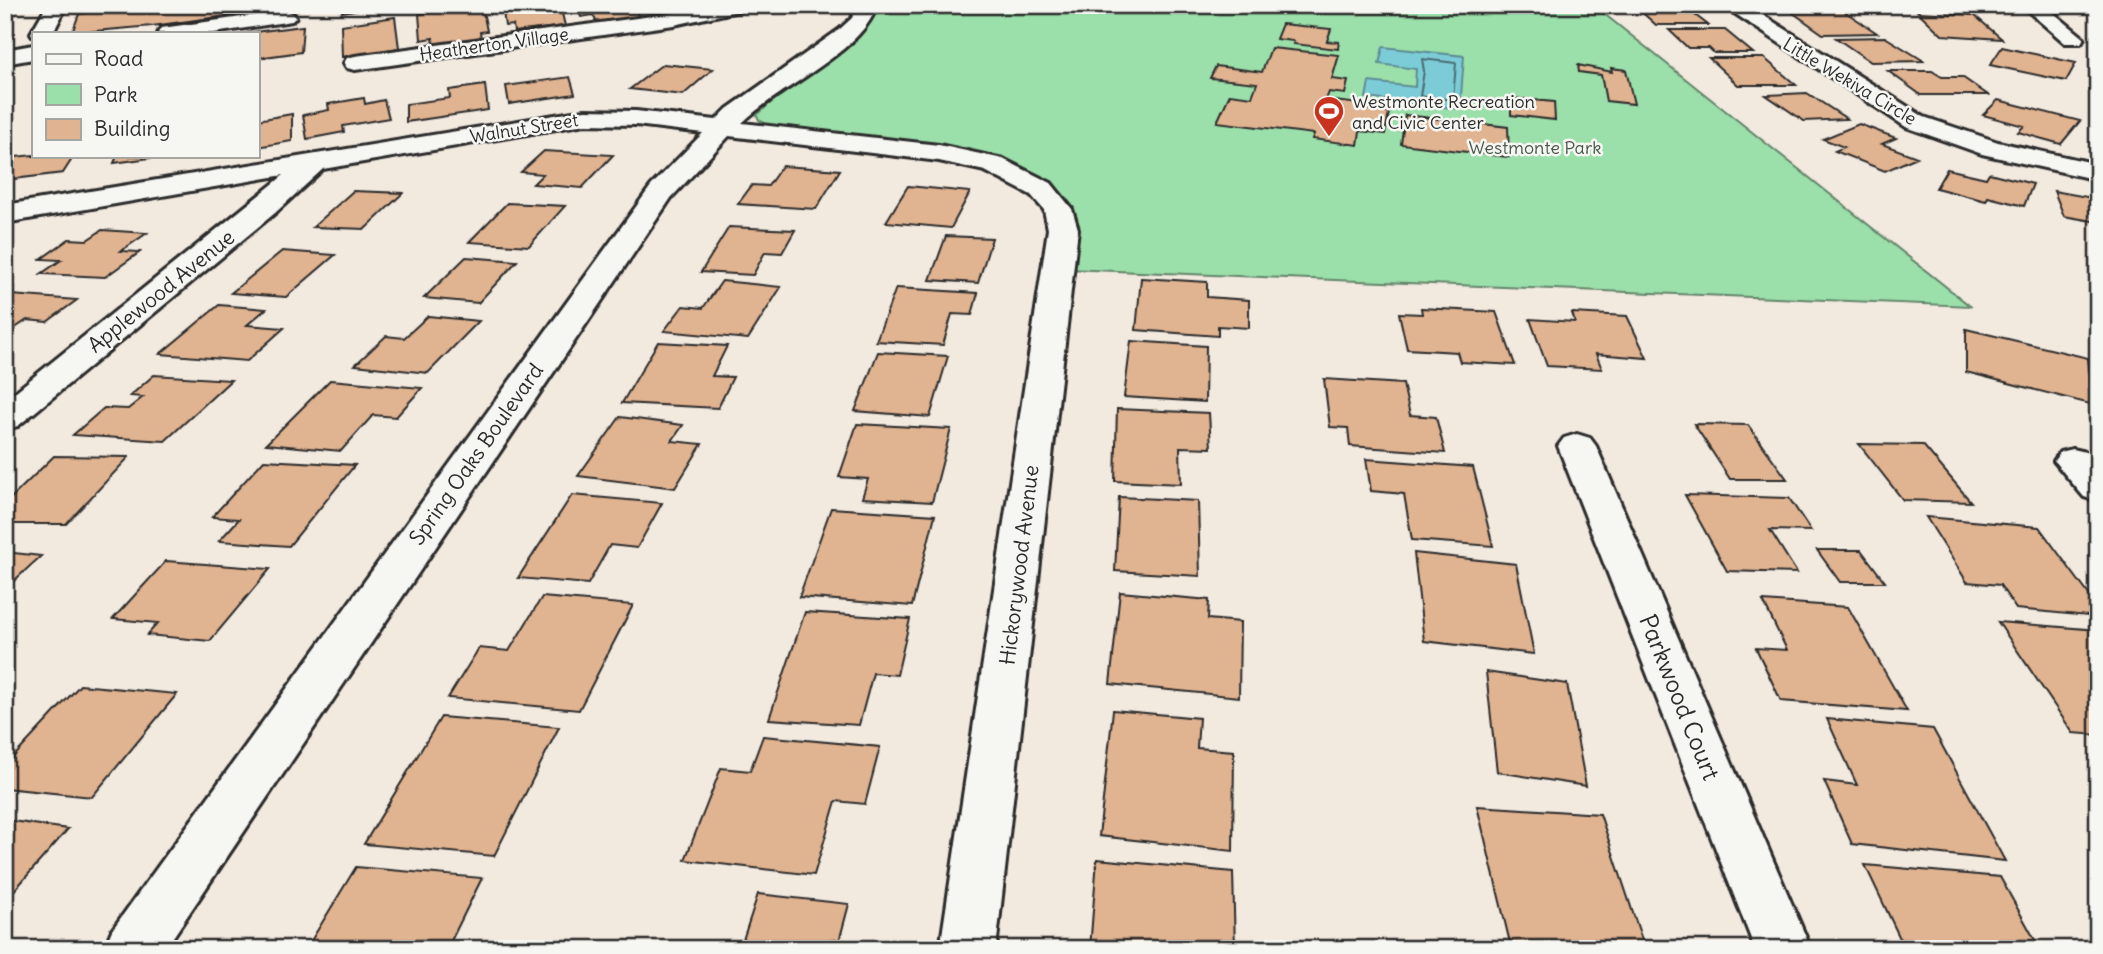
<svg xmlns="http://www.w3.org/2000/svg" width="2103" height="954" viewBox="0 0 2103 954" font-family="Delius,sans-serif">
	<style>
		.green { fill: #9bdfaa; stroke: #63856a; stroke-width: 2 }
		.water { fill: #7cccd8; stroke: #5c8c93; stroke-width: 2 }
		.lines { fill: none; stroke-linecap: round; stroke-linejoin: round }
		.shore { stroke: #4b6b70; stroke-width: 2 }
		.building { fill: #e0b391; stroke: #2b2b2b; stroke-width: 2 }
		.street-casing { stroke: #2b2b2b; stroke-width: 6 }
		.street { fill: #f6f6f2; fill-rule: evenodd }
		.labels { text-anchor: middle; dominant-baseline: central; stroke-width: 5; stroke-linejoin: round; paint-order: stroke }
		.far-street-label { font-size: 18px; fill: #2b2b2b; stroke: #f6f6f2 }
		.far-poi-label { font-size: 18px; fill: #2b2b2b; stroke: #f6f6f2; text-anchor: start }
		.far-park-label { font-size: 18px; fill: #47584b; stroke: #f6f6f2 }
		.street-label { font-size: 21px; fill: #2b2b2b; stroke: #f6f6f2 }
		.near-street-label { font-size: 24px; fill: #2b2b2b; stroke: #f6f6f2 }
	</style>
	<rect width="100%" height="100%" fill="#f2e9df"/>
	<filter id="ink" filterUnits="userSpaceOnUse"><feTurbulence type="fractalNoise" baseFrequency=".0143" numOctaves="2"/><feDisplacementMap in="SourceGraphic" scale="14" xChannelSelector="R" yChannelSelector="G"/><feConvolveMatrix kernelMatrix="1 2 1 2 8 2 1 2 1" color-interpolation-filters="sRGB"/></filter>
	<g filter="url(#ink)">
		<path class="green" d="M929,5H1593L1970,306L1067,269L1066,209L943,146L770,126L759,120L757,115L868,14Z"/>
		<path class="water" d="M1383,47L1464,56L1460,109L1366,98L1369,82L1415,87L1416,69L1379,64Z"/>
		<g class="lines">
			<path class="shore" d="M1422,59L1456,63L1453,100L1420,96L1424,71Z"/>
		</g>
		<path class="building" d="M144,5H307L152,26L72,33L79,14Z
			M341,5H384L342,12Z
			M502,5H560L565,26L514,32L513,25L505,26Z
			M576,5H644L646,8L635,10L639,16L597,23L593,15L581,17Z
			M1634,5H1682L1708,25H1656Z
			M1924,5H1982L1988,10L1925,7Z
			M11,6L6,47H5V7Z
			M482,6L487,31L480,32L481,39L434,45L433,38L421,40L419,14Z
			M1841,9L1877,33L1823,34L1789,10Z
			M1918,12L1974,15L2002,39L1942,35Z
			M395,17L399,48L342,57L341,25Z
			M1282,24L1331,29L1327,41L1339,42L1338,49L1293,44L1294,41L1276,39Z
			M303,26L301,52L257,58V33H246Z
			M1669,30H1725L1753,53H1714L1709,48H1688Z
			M1885,37L1924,61L1871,62L1836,38Z
			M2002,47L2076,63L2066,81L1990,65Z
			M1271,48L1339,55L1332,79L1348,81L1345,94L1329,92L1326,100L1368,105L1367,109L1389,112L1385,134L1360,131L1358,145L1312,139L1314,134L1217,122L1230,94L1252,97L1257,83L1210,78L1216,66L1262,72Z
			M1709,58H1764L1796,85H1738Z
			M663,64L713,69L683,95L630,89Z
			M1578,65L1612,72L1611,68L1626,70L1634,104L1606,101L1601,75L1579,72Z
			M1888,71H1932L1942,77H1962L1988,95H1921Z
			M570,77L575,94L509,104L506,86Z
			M485,85L488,110L406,122V104L450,98L449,90Z
			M1807,93L1847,119L1804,121L1766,95Z
			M364,98L365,104L384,100L389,118L343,126L344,132L307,139L303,115L329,110L328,104Z
			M1511,98L1554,102L1555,120L1511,115Z
			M1998,100L2080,121L2061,144L2018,132L2024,126L1983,115Z
			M292,114V141L257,147V120Z
			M1405,115L1508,127L1509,157L1401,144Z
			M1859,124L1896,138L1882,144L1917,157L1885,171L1835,151L1844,147L1823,139Z
			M544,151L613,155L582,188L533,184L543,174L521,172Z
			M33,155V156H74L63,173L5,180L7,158Z
			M117,156H164L114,163Z
			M782,166L840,170L816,209L738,204L752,185L768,186Z
			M1947,169L1986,178L1989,173L2033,184L2024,206L1988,197L1986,201L1936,188Z
			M908,186L970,192L951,228L886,222Z
			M353,191L403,193L365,229L313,227Z
			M2054,191L2098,199V222L2064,216Z
			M507,203L565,206L529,246L469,242Z
			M729,227L795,230L782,253L765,252L753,275L701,272Z
			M102,230L147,233L121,251L140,252L105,277L41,274L61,260L41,259L69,239L87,240Z
			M946,236L992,238L978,283L930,280Z
			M282,251L335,255L286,297L231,293Z
			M466,257L517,261L478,303L424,298Z
			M1141,278L1207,282V297L1249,300V328L1218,326V336L1136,330Z
			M722,281L781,287L748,339L664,331L683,306L703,308Z
			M896,288L978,293L972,315L952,314L943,345L876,341Z
			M11,295L77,300L47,322L27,320L5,335V299Z
			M219,305L266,309L247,325L284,328L247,361L160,354Z
			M1421,308L1496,312L1515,365L1460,362L1457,352L1407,349L1399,313L1422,314Z
			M1572,313L1627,316L1647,358L1596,354L1602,369L1547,366L1530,319L1575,322Z
			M428,316L479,321L428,373L355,365L386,336L404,338Z
			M1966,329L2088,358L2094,405L1966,372Z
			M1131,341L1206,346L1205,402L1124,397Z
			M658,342L727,346L712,376L733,377L718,408L622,403Z
			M878,352L948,356L930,417L855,411Z
			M154,375L231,380L165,441L73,435L104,408L128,409L143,397L130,396Z
			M1324,379L1403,384L1410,415L1436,417L1445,453L1350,446L1348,428L1330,427Z
			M330,380L422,388L396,417L373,415L341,451L266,444Z
			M1117,409L1209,413L1211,448L1180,447L1181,484L1115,481Z
			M620,417L683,425L672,441L702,444L675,488L578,476Z
			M857,424L951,429L932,502L862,498L868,479L839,477Z
			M1694,424L1748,425L1787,479H1730Z
			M1859,444L1923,445L1971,502L1903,500Z
			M54,456L129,457L66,524H5V504Z
			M1366,459L1473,467L1493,546L1412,540L1404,494L1371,491Z
			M264,460L355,465L289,546L219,541L239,519L212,517Z
			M572,495L662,503L637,548L610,545L588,584L518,578Z
			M1685,495L1789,498L1811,531L1770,530L1797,573L1727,571Z
			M1119,497L1198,501L1200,576L1115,571Z
			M831,508L935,515L912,606L799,597Z
			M1926,517L2039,527L2098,607V617L2016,609L2000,585L1967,582Z
			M1817,550H1861L1885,582H1840Z
			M5,552L41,556L5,589Z
			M1414,553L1516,564L1534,654L1424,641Z
			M166,561L270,569L210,641L147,635L158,623L113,619Z
			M1120,592L1209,600L1208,619L1240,622L1239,697L1110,684Z
			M542,597L633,605L579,710L448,698L479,648L509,651Z
			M1763,601L1848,607L1907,711L1781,701L1756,648L1787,650Z
			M805,612L910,619L897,675L873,673L859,725L769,719Z
			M1998,622L2098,630V735L2073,733Z
			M1486,672L1567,684L1586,786L1497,772Z
			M80,685L177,694L92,797L5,788V766Z
			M1113,710L1199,718L1197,748L1234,751L1233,851L1099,836Z
			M441,717L559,727L494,856L364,844Z
			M1827,719L1933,729L2005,861L1852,844L1824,781L1857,785Z
			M763,736L880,747L865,804L836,801L814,875L685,860L721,768L750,771Z
			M1477,806L1600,814L1645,949H1588L1510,943Z
			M5,820L68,829L5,901Z
			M1097,859L1233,872L1235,949H1090Z
			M1865,865L2000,877L2040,949H1905Z
			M356,867L482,878L447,949H306Z
			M758,894L849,904L837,949H740Z"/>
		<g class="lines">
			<g class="street-casing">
				<path id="street" d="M47,5H67L53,33H33V36L31,33Z
					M709,5H750L747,9L674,25L355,70L347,68L344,63L347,58L355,56L674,13Z
					M857,5H877C862,53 778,87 742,123L939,145L1003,159L1051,183L1072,209L1078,229L996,949H940L1048,229L1044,210L1031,195L985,171L939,161L729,136L671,198L165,949H104L112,930L651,186L703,133L636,125L585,124L323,169L275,213L18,426L5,429V400L284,175L5,223V205L585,110L636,111L716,120L727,109L840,29L852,18Z
					M1722,5H1747L1924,117L1998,142L2098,164V180L1982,154L1906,127Z
					M2021,5H2044L2084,38L2081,43H2065Z
					M285,11L292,13L296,17L292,21L214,33H158L161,28L169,27Z
					M33,45V59L5,64V50Z
					M1577,434L1590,438L1596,446L1811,949H1755L1558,446L1564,438Z
					M2073,449L2086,452L2098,464V501L2084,497L2054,461L2060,452Z"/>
			</g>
			<use href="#street" class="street"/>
		</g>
	</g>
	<defs>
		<g id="stadium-pin" transform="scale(1.575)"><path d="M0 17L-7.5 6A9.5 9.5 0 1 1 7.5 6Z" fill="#c8321e" stroke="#f6f6f2"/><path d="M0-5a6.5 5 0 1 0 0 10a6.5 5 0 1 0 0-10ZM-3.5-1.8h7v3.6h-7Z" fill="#fff"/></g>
	</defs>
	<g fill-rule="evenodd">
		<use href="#stadium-pin" x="1329" y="111"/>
	</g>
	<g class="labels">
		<g class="far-street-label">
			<text transform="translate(494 44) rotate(-8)">Heatherton Village</text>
			<text transform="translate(1850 81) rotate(31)">Little Wekiva Circle</text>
			<text transform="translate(524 128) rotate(-9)">Walnut Street</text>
		</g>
		<g class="far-poi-label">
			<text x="1352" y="101">Westmonte Recreation<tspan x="1352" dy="21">and Civic Center</tspan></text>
		</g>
		<g class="far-park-label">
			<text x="1535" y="147">Westmonte Park</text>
		</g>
		<g class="street-label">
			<text transform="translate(161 291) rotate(-39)">Applewood Avenue</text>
			<text transform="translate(476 454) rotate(-55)">Spring Oaks Boulevard</text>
			<text transform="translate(1019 565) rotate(-83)">Hickorywood Avenue</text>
		</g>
		<g class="near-street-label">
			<text transform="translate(1680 697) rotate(68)">Parkwood Court</text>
		</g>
	</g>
	<rect width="2103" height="954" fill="none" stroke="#f6f6f2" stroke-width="28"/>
	<rect x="14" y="14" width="2075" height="926" fill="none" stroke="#2b2b2b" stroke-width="2.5" filter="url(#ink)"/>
	<rect x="32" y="32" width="228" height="126" fill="#f6f6f2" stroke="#a5a5a2" stroke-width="2"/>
	<rect x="46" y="54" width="35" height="10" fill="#f6f6f2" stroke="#a5a5a2" stroke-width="2"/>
	<text x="94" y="66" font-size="21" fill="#2b2b2b">Road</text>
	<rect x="46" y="84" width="35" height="21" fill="#9bdfaa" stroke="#a5a5a2" stroke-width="2"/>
	<text x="94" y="102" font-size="21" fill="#2b2b2b">Park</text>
	<rect x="46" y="119" width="35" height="21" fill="#e0b391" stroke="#a5a5a2" stroke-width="2"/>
	<text x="94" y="136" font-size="21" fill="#2b2b2b">Building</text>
</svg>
